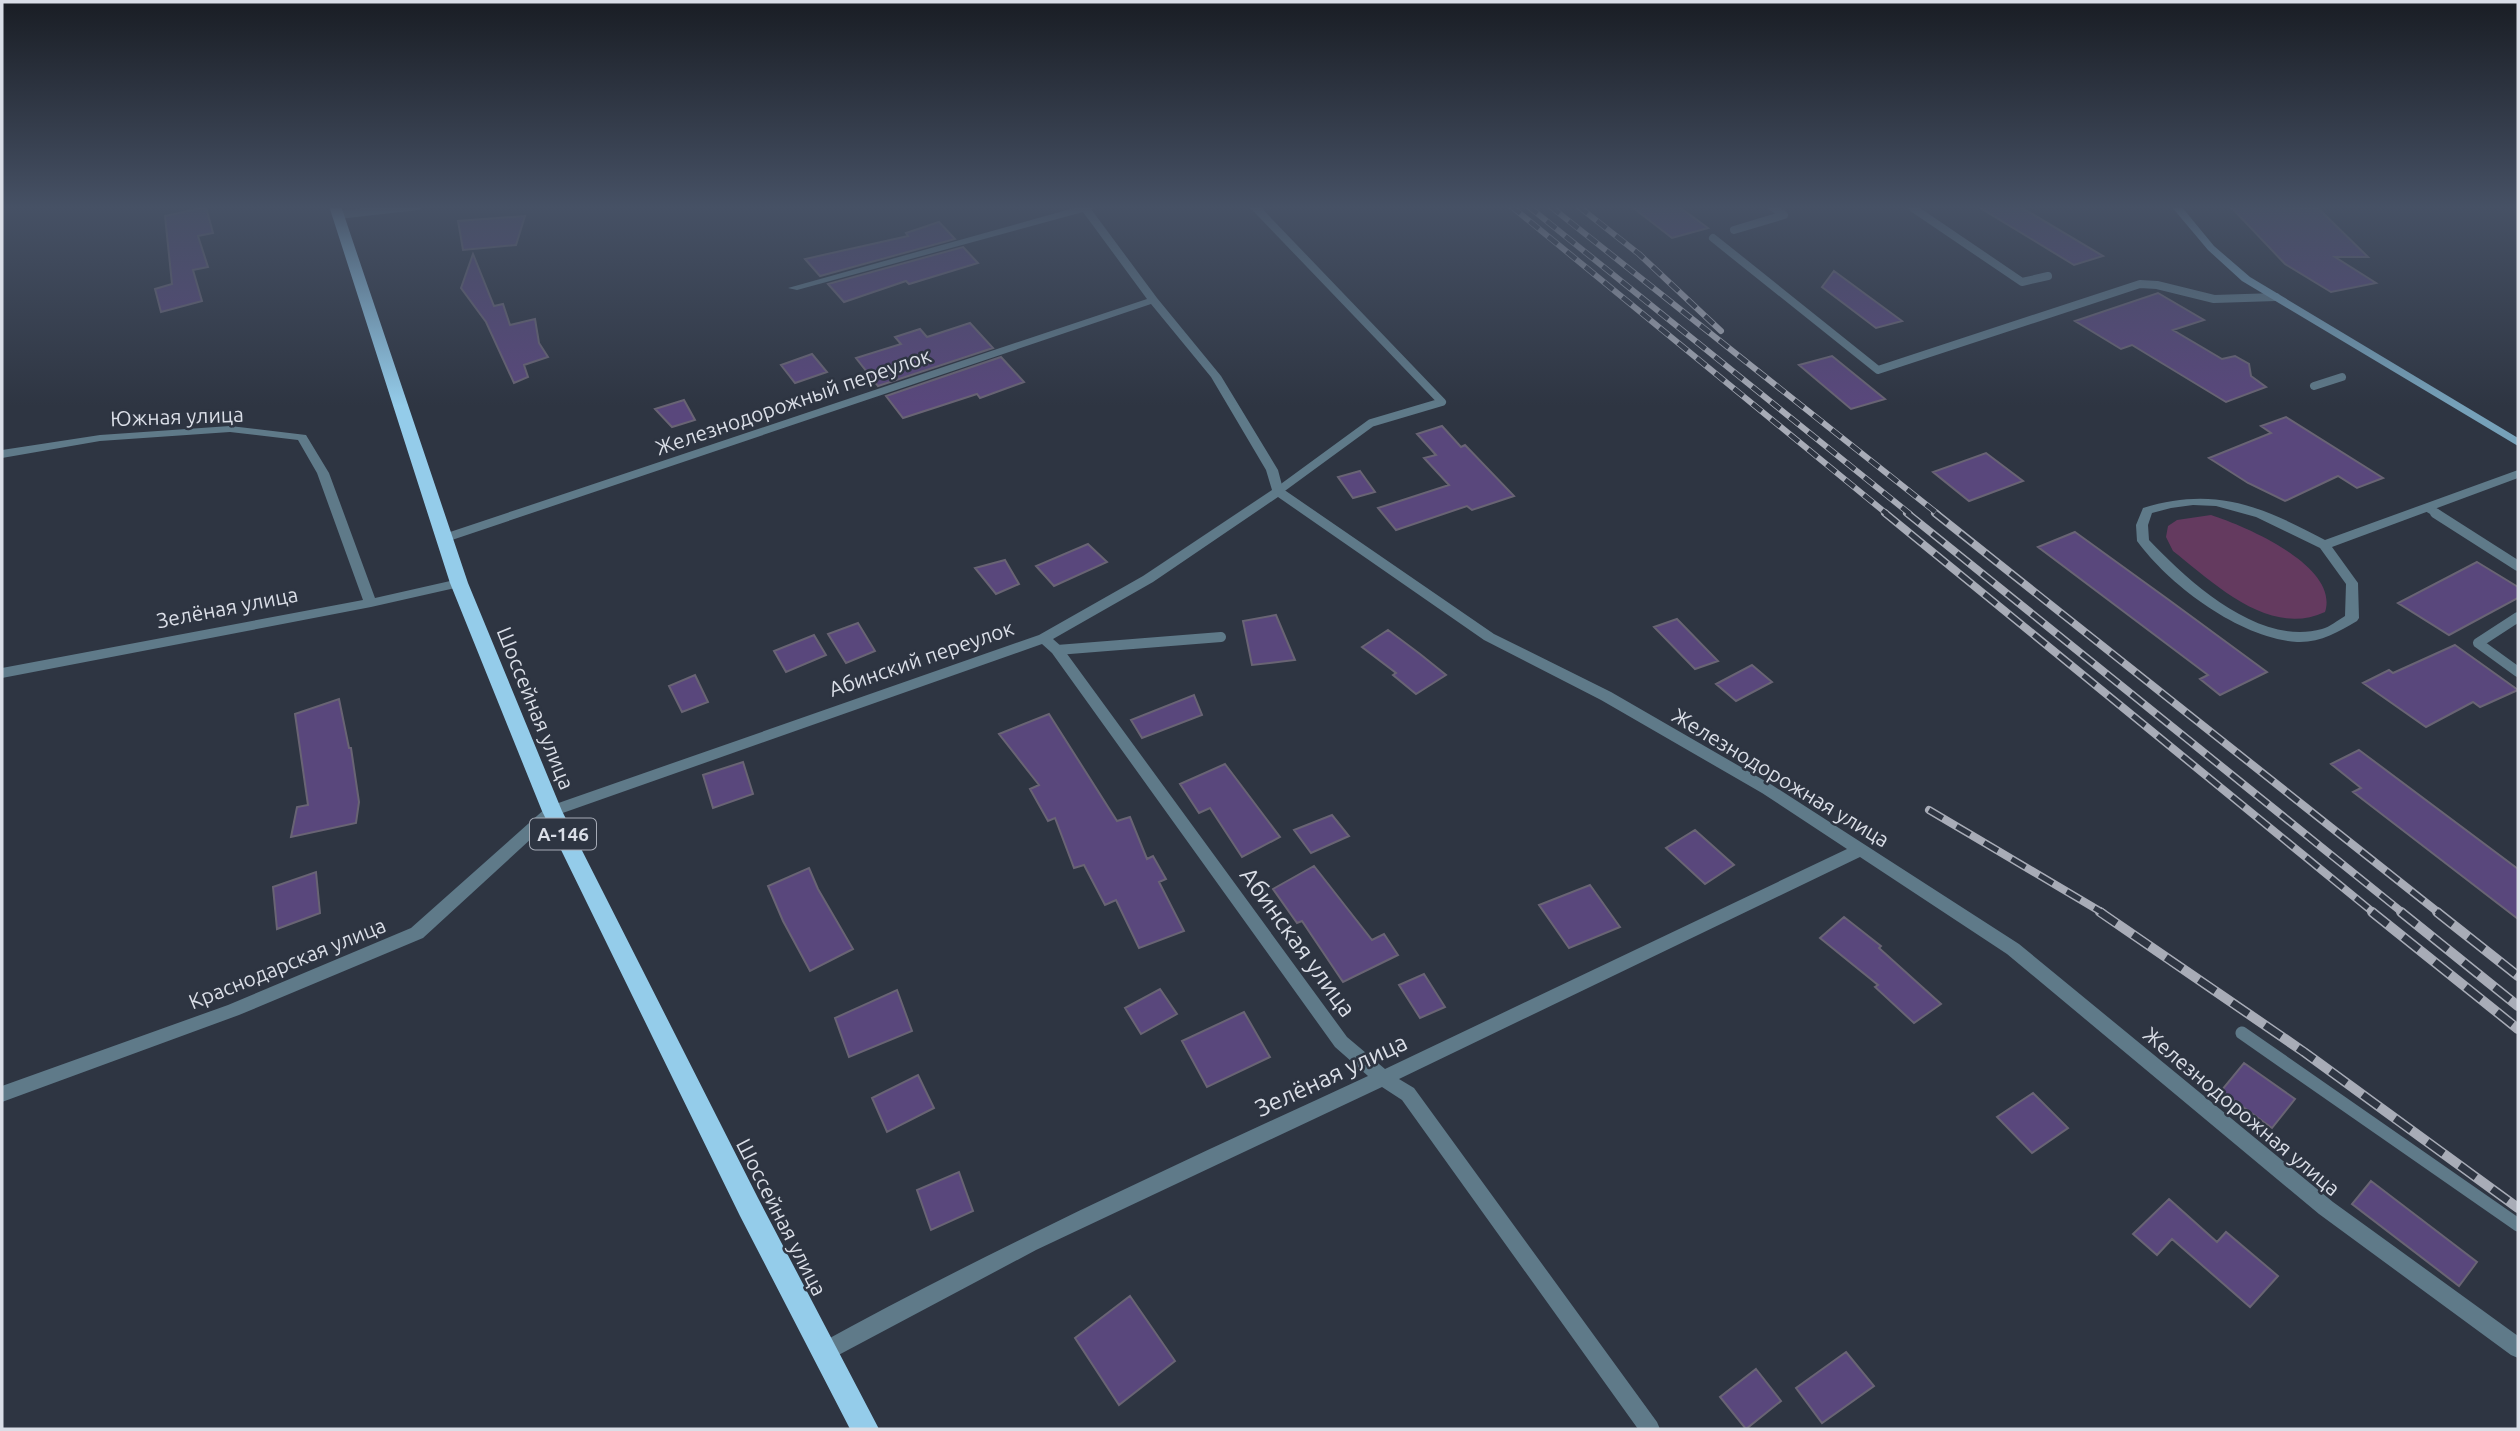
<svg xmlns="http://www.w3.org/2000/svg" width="2520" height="1431" viewBox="0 0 2520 1431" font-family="Ubuntu,sans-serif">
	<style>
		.green { fill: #643a5f }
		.building { fill: #59477c; stroke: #696474; stroke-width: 2 }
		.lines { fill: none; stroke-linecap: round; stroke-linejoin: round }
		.service-far2 { stroke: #5f7a89; stroke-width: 8 }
		.service-far1 { stroke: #5f7a89; stroke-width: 10 }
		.service { stroke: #5f7a89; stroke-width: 13 }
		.minor { fill: #5f7a89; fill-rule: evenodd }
		.secondary { fill: #76a1b9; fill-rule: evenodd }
		.trunk { fill: #94ccea; fill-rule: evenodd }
		.rail-far2-casing { stroke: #a8acb7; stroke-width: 6 }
		.rail-far1-casing { stroke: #a8acb7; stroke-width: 8 }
		.rail-casing { stroke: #a8acb7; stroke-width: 10 }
		.rail-far2 { stroke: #2e3542; stroke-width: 4.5; stroke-dasharray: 12; stroke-linecap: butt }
		.rail-far1 { stroke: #2e3542; stroke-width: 5; stroke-dasharray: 16; stroke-linecap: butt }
		.rail { stroke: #2e3542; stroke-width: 7; stroke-dasharray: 20; stroke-linecap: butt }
		.labels { text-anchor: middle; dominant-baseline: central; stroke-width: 5; stroke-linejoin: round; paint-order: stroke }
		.shield { fill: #2e3542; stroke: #a6abb6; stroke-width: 2 }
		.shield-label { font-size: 19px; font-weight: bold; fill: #dadee7 }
		.street-label { font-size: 21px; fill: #dadee7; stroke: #2e3542 }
		.near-street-label { font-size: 24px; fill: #dadee7; stroke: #2e3542 }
	</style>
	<rect width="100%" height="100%" fill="#2e3542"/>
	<path class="green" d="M2211,515C2245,526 2340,566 2325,612C2269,638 2214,583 2173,551L2166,537L2168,526L2177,520Z"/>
	<path class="building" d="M1631,206H1678L1708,228L1672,238Z
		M1977,206H2019L2103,256L2074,265Z
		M2230,206L2318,208L2368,257H2335L2376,283L2331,292L2285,264Z
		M206,207L213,233L198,236L208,267L193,270L202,301L161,312L155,289L172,284L165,216Z
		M525,216L516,245L463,250L458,221Z
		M939,222L955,239L820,276L805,259L908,236L906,233Z
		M963,247L978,263L909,284L906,281L844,302L828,284Z
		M473,254L494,306L503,304L510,325L535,319L539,343L548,357L524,365L528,377L514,383L486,322L461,288Z
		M1834,271L1902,321L1876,328L1822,287Z
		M2158,293L2204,320L2173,330L2222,359L2235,356L2249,364L2251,376L2266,387L2226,402L2132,345L2121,349L2075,321Z
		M970,323L993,348L878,386L856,358L901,344L895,337L920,329L927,337Z
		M812,354L827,372L795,383L781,365Z
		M1832,356L1885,399L1851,409L1799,365Z
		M1001,357L1024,382L980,398L977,394L903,418L886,396Z
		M684,400L695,420L672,427L655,409Z
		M2286,417L2383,478L2357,488L2338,476L2285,501L2248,483L2209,458L2271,433L2261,426Z
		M1442,426L1461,447L1465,445L1514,496L1472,510L1467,506L1396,530L1378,508L1449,485L1424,458L1436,455L1417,434Z
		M1986,453L2023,481L1969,501L1933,472Z
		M1360,471L1375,492L1353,498L1338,477Z
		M2075,532L2169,600L2267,672L2220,695L2200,679L2208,675L2038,547Z
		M1088,544L1107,562L1054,586L1036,566Z
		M1005,560L1019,584L996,594L975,568Z
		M2477,562L2518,587V598L2449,635L2398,603Z
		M1276,615L1295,660L1252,665L1243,621Z
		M1677,619L1718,661L1695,669L1654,627Z
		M858,623L875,651L846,663L828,634Z
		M1388,630L1420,654L1446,675L1416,694L1393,675L1396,673L1362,647Z
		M814,635L826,655L786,672L774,651Z
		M2455,645L2518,690L2480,707L2473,702L2426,727L2363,683L2389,670L2393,673Z
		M1752,665L1772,682L1736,701L1716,684Z
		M695,675L708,702L682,712L669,686Z
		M1194,695L1202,715L1142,738L1131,720Z
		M339,699L349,748H351L359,802L356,823L291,837L297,807L308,805L295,714Z
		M1049,714L1117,821L1130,817L1147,859L1153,856L1166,879L1159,882L1184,931L1139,948L1116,900L1105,905L1084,865L1074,868L1055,818L1048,821L1030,789L1039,785L999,734Z
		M2359,750L2518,869V919L2353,792L2361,788L2331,764Z
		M743,762L753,794L713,808L703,775Z
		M1225,764L1280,837L1242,857L1210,808L1199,813L1180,784Z
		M1332,815L1349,836L1311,853L1294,830Z
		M1695,830L1734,865L1705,884L1666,848Z
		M1314,866L1372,940L1384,934L1398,955L1343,982L1302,921L1297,923L1273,889Z
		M809,868L818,889L853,949L810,971L783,921L768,886Z
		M316,872L320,913L277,929L273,887Z
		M1590,885L1620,927L1569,948L1539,905Z
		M1844,917L1881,946L1879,948L1941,1004L1914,1023L1875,987L1878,985L1820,938Z
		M1424,974L1445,1007L1420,1018L1399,985Z
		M1160,989L1177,1014L1141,1034L1125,1008Z
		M897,990L912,1031L849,1057L835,1018Z
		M1244,1012L1270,1057L1207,1087L1182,1041Z
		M2244,1063L2295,1099L2272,1128L2221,1091Z
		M918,1075L934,1108L887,1132L872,1098Z
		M2033,1093L2068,1128L2032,1153L1997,1117Z
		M959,1172L973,1211L931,1230L917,1190Z
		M2371,1181L2477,1262L2459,1286L2352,1204Z
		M2169,1199L2217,1242L2226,1232L2278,1276L2250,1307L2172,1239L2157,1255L2133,1234Z
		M1130,1296L1175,1361L1119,1405L1075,1338Z
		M1846,1352L1874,1386L1822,1423L1796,1388Z
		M1756,1369L1781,1401L1746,1429L1720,1397Z"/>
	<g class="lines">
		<path class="service-far2" d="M1254,206L1442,402L1371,423L1278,491
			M1910,206L2022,282L2048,276
			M338,215L418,206
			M1734,230L1784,215L1771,206
			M1713,238L1878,370L2140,284L2157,285L2214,299L2276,297
			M2314,386L2342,377
			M2428,508L2438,514"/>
		<path class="service-far1" d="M2435,513L2518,566
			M2518,617L2478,643L2518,672
			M1057,650L1221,637"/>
		<path class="service" d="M2242,1033L2518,1225"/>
		<path class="minor" d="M1081,206H1098L1091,209L1157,298L1221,376L1278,470L1283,489L1494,634L1611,692L1772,785L2019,944L2333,1202L2518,1336V1358L2511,1355L2319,1214L2007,954L1860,857L1399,1079L1414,1088L1657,1422L1660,1429H1638L1402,1100L1382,1087L1036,1250L831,1359L824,1362L817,1359L814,1352L817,1345C997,1246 1182,1162 1368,1076L1335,1047L1052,653L1042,644L557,815L423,938L239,1015L2,1102V1086L228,1005L411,928L547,807L1039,635L1143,576L1272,490L1266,470L1211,377L1151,304L449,541H441L439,538L441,535L1147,299L1083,212L797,290L788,288ZM1278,497L1484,640L1601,700L1762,793L1847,849L1385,1069L1347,1037L1062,647L1053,639L1153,582Z
			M230,426L306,435L329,473L375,598L459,579L464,580L465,583L464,586L371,607L2,678V668L363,600L317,473L298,440L230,432L100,441L2,458V450L100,435Z
			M2518,470V478L2332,547L2358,583L2359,618L2357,621C2338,632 2320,643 2297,642C2240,638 2170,586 2137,541L2136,525L2143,508C2215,486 2261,506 2325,540ZM2193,505L2216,506L2256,517L2320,548L2346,584L2345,616C2338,620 2330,627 2322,629C2259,647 2188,581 2149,540L2148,525L2152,513L2171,508Z"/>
		<path class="secondary" d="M2171,206H2181L2214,246L2250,277L2518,438V446L2242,281L2208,250Z"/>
		<path class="trunk" d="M329,206H341L468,583L562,811L758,1198L879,1429H850L740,1216L542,811L450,583Z"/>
		<g class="rail-far2-casing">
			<path id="rail-far2" d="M1511,206L1887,514
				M1528,206L1910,514
				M1550,206L1938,514
				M1578,206L1639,254L1721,331"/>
		</g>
		<g class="rail-far1-casing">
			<path id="rail-far1" d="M1885,513L2374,913
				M1907,513L2403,913
				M1935,513L2439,913
				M1929,810L2103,913"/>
		</g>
		<g class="rail-casing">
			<path id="rail" d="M2100,912L2304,1052L2518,1208
				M2372,912L2518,1029
				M2401,912L2518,1006
				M2437,912L2518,976"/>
		</g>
		<use href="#rail-far2" class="rail-far2"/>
		<use href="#rail-far1" class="rail-far1"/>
		<use href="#rail" class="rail"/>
	</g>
	<linearGradient id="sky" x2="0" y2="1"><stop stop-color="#191d24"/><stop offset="0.51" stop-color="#465165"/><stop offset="1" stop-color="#465165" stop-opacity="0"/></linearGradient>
	<rect width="2520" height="406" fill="url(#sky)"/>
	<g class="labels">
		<rect class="shield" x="530" y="818.5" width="66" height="31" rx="5"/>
		<g class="shield-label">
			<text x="563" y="834">А-146</text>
		</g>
		<g class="street-label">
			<text transform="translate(793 401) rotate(-19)">Железнодорожный переулок</text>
			<text transform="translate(177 416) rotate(-2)">Южная улица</text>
			<text transform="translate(227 607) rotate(-11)">Зелёная улица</text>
			<text transform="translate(921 658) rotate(-19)">Абинский переулок</text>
			<text transform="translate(536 708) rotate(68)">Шоссейная улица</text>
			<text transform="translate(1781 777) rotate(31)">Железнодорожная улица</text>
			<text transform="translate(287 963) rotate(-22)">Краснодарская улица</text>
			<text transform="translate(2242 1111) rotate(40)">Железнодорожная улица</text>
			<text transform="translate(782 1217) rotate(63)">Шоссейная улица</text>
		</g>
		<g class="near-street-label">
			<text transform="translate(1298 942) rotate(54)">Абинская улица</text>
			<text transform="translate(1331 1075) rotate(-25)">Зелёная улица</text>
		</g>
	</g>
	<rect width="2520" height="1431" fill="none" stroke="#dadee7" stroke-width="7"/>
</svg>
